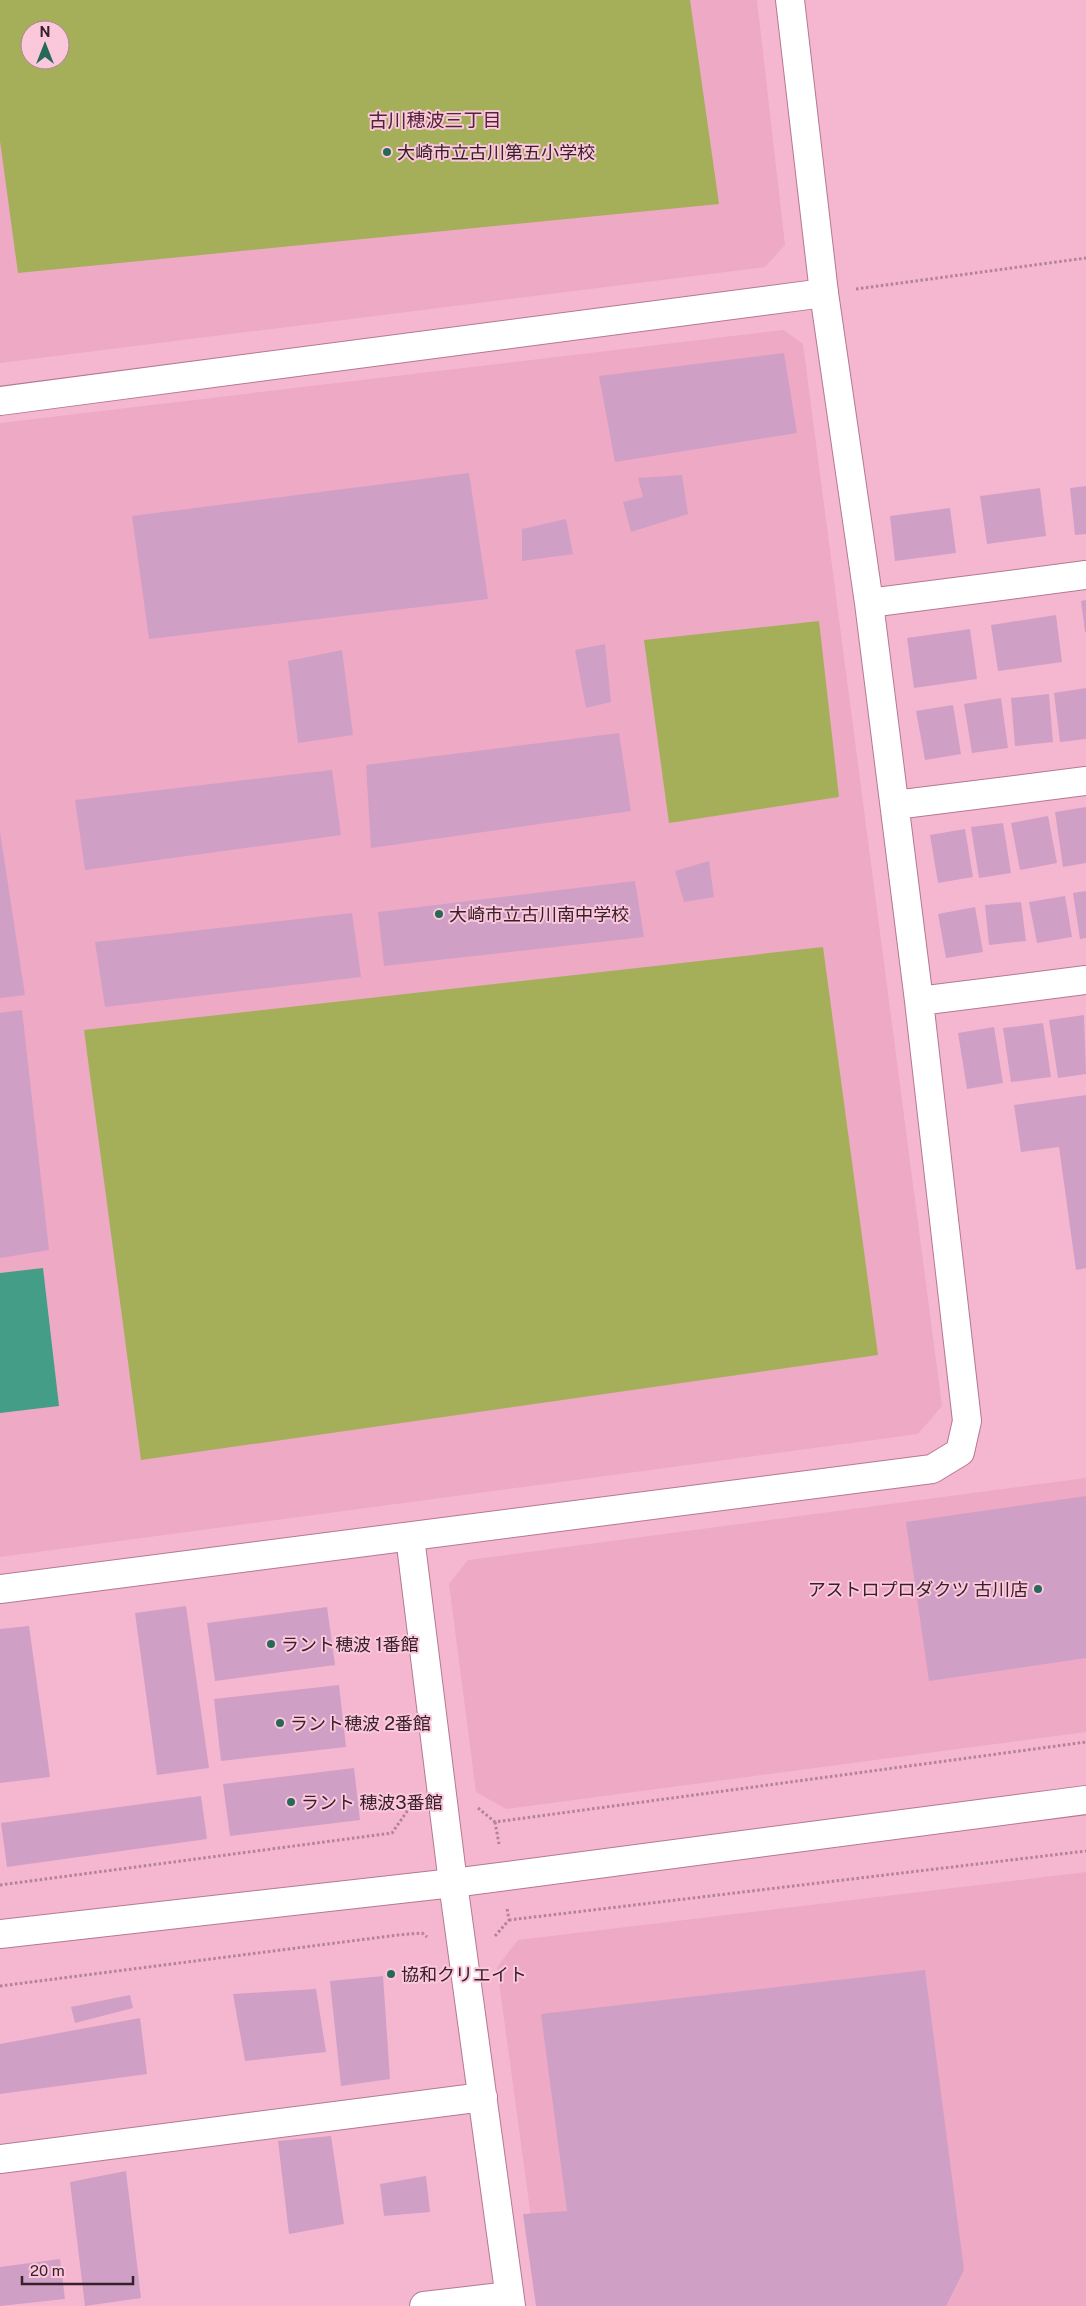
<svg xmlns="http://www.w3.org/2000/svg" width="1086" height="2306" viewBox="0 0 1086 2306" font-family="'Public Sans','Noto Sans JP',sans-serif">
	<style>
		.built { fill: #eea9c4; fill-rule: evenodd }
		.green { fill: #a5af59; fill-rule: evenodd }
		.water { fill: #449d87 }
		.building { fill: #d09fc6 }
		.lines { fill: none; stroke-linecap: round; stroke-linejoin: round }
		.minor-casing { stroke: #b37990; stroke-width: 30 }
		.tertiary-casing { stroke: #b37990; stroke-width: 30 }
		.path { stroke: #b38295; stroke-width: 3; stroke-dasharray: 2.5 2.5; stroke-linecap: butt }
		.minor { stroke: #fff; stroke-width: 28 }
		.tertiary { stroke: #fff; stroke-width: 28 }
		.poi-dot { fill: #276959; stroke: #fbc8db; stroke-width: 2 }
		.labels { text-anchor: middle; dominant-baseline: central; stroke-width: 4; stroke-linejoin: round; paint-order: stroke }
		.poi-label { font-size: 18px; fill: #372029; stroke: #fbc8db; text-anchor: start }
		.neighbourhood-label { font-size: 19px; fill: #542339; stroke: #fbc8db }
	</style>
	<rect width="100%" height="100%" fill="#f5b7cf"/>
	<path class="built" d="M0,0H757L785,245L765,267L0,363ZM30,30H60V60H30Z
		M784,330L803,344L942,1406L918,1434L0,1557V423Z
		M1086,1478V1732L506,1809L476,1792L449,1584L468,1560Z
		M1086,1872V2306H543L497,1967L518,1940Z"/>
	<path class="green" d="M0,0H690L719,204L18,273L0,141ZM30,30H60V60H30Z
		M819,621L839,797L669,823L644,640Z
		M823,947L878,1355L141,1460L84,1030Z"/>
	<path class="water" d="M43,1268L59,1406L0,1413V1273Z"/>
	<path class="building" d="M784,353L797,433L615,462L599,376Z
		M469,473L488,599L149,639L132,516Z
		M682,475L688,514L631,532L623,502L643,497L638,478Z
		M1086,486V534L1075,535L1070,488Z
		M1040,488L1046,536L987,544L980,496Z
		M950,508L956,553L895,561L890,516Z
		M566,519L573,554L522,561V529Z
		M1086,600V632H1085L1081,601Z
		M1056,615L1062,662L998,671L991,625Z
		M970,629L977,679L914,688L907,638Z
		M605,644L611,702L586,708L575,650Z
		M342,650L353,735L298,743L288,661Z
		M1086,688V739L1060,742L1054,693Z
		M1049,694L1053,742L1015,746L1011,698Z
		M1001,698L1008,748L972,753L964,704Z
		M953,705L961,754L925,760L916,711Z
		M619,733L631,811L371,848L366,765Z
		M332,770L341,835L85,870L75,800Z
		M1086,807V863L1063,867L1055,812Z
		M1048,816L1057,863L1020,870L1011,823Z
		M1003,823L1011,873L979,878L971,827Z
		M965,829L973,877L938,883L930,835Z
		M0,832L25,995L0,998Z
		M709,861L714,897L684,902L675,871Z
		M635,881L644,937L384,966L378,912Z
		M1086,891V938L1080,939L1073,893Z
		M1065,896L1072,937L1037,943L1029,902Z
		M1021,902L1026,941L989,945L985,905Z
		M975,907L983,952L946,958L938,914Z
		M352,913L361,977L105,1007L95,942Z
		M22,1010L49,1250L0,1258V1013Z
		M1084,1015L1086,1074L1058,1078L1049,1020Z
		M1043,1023L1051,1077L1011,1082L1003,1028Z
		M994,1027L1003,1083L967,1089L958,1033Z
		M1086,1095V1268L1076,1270L1059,1147L1021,1152L1014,1105Z
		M1086,1496V1658L929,1681L906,1522Z
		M186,1606L209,1768L157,1775L135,1613Z
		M327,1607L335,1665L215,1681L207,1623Z
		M29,1626L50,1777L0,1783V1629Z
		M339,1685L346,1747L221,1761L214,1699Z
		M354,1768L360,1820L230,1836L223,1784Z
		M201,1796L207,1839L7,1867L1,1823Z
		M925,1970L964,2270L946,2306H536L523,2214L567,2211L541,2014Z
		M383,1976L390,2079L341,2086L330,1981Z
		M316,1989L326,2052L245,2061L233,1994Z
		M130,1995L133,2008L75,2023L71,2007Z
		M140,2018L147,2074L0,2094V2044Z
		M331,2136L344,2224L289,2234L278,2141Z
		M126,2171L141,2298L85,2306L70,2182Z
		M426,2176L430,2212L384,2216L380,2184Z
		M60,2259L65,2299L0,2306V2267Z"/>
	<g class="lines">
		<g class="minor-casing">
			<path id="minor" d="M869,603L1086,575
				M895,805L1086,781
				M919,1001L1086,980
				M410,1537L453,1883L511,2306
				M0,1589L932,1469L960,1452L967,1421L919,1001L869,603L824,293L790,0
				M0,2159L483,2097
				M424,2306L509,2296"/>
		</g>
		<g class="tertiary-casing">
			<path id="tertiary" d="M0,401L824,293
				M0,1934L453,1883L1086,1800"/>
		</g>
		<path class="path" d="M856,289L1086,258
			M478,1808L495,1822L1086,1742
			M495,1822L499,1844
			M0,1885L392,1833L410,1807
			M509,1920L1086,1851
			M495,1936L509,1920L507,1908
			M0,1986L398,1935L422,1933L427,1937"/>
		<use href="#minor" class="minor"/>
		<use href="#tertiary" class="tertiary"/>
	</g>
	<g class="poi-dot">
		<circle cx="387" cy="152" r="5"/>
		<circle cx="439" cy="914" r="5"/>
		<circle cx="1038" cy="1589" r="5"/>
		<circle cx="271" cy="1644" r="5"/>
		<circle cx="280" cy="1723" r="5"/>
		<circle cx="291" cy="1802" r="5"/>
		<circle cx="391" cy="1974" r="5"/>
	</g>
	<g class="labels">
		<g class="poi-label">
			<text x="397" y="152">大崎市立古川第五小学校</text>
			<text x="449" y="914">大崎市立古川南中学校</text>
			<text x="1028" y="1589" text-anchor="end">アストロプロダクツ 古川店</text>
			<text x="281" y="1644">ラント穂波 1番館</text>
			<text x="290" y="1723">ラント穂波 2番館</text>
			<text x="301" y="1802">ラント 穂波3番館</text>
			<text x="401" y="1974">協和クリエイト</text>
		</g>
		<g class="neighbourhood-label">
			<text x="435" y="120">古川穂波三丁目</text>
		</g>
	</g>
	<g transform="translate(45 45)"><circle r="24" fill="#fbc8db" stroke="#ad8594"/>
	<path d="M0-4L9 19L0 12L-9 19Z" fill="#276959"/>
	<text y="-8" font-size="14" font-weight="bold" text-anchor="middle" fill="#372029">N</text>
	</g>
	<path d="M22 2276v8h111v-8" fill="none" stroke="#372029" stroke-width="2.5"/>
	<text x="30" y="2276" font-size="15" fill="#372029" stroke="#fbc8db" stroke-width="4" paint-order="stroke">20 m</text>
</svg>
